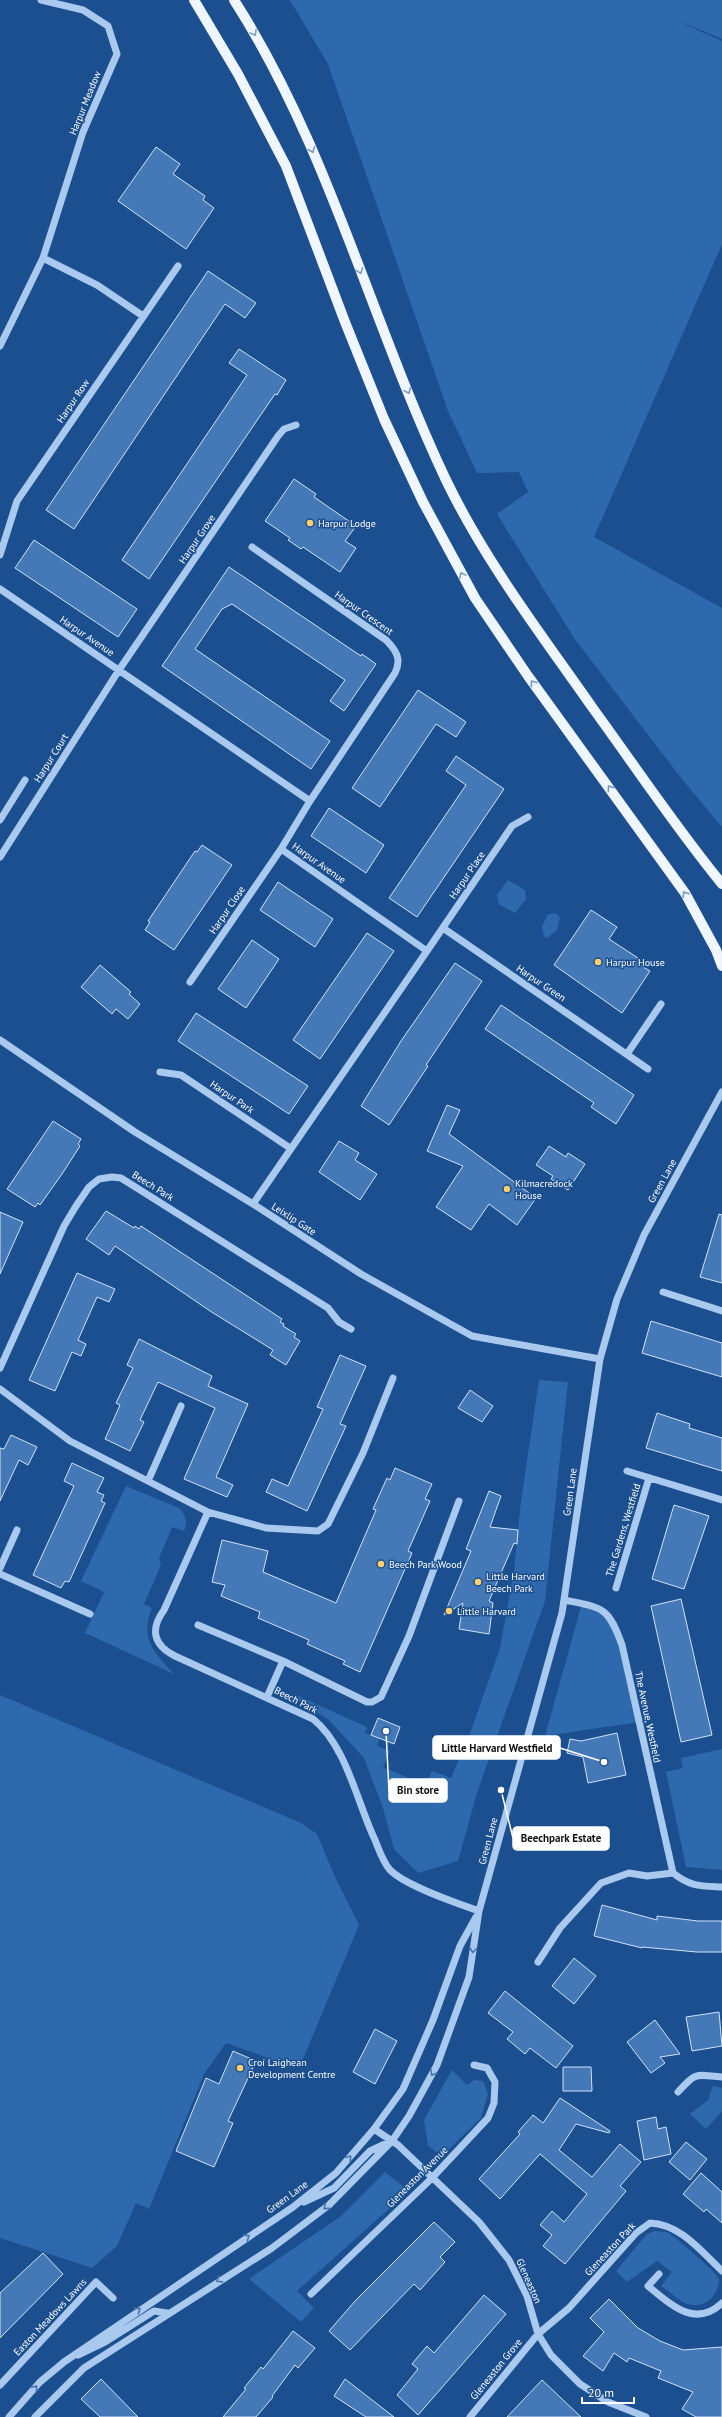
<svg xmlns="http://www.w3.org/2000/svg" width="722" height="2417" viewBox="0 0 722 2417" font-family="'PT Sans',sans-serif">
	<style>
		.green { fill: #2e69ad }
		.building { fill: #4478b7; stroke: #cfe3fa }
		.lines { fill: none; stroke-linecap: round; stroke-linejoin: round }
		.minor { stroke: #a9c9ee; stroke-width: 7 }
		.major { stroke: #f0f6ff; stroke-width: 10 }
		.oneway { stroke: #7b9ac1 }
		.oneway2 { stroke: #4674ac }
		.poi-dot { fill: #ffd166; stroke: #1b4f8f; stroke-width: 1.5 }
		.labels { text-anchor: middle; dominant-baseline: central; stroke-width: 3; stroke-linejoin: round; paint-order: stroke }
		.street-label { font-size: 10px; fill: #fff; stroke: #1b4f8f }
		.poi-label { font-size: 10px; fill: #fff; stroke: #1b4f8f; text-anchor: start }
		.leader { fill: none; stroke: #fff; stroke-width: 1.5 }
		.callout-dot { fill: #fff; stroke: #1b4f8f; stroke-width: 1.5 }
		.callout { fill: #fff; stroke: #fff; stroke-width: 1.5 }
		.callout-label { font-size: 11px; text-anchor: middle; font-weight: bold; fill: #111 }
	</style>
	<rect width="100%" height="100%" fill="#1b4f8f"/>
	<path class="green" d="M290,0H722V39L671,18L722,41V244L594,537L722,608V827L681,778L574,638L497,514L528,492L519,472L477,473L448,411L328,64Z
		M508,880L525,890L526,899L515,913L499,904L497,895Z
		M552,913L557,914L560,918L557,930L547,938L544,936L542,927L547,915Z
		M539,1380L568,1382L545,1601L477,1793L458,1861L418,1873L394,1849L383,1808L364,1758L329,1720L295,1698L294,1694L367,1727L365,1733L380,1738L377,1746L390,1751L383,1767L425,1785L432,1771L451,1778L471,1731L500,1648L514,1570L521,1501Z
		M126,1486L179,1508C186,1516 188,1522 184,1531L172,1527L159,1558L161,1565L144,1604L152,1608C139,1638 155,1654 174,1674L85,1633L104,1592L81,1581Z
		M582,1603L599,1607L615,1625L639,1722L545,1736Z
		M0,1695L301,1823L317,1834L335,1877L359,1925L303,2059L287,2065L226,2043L204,2074L149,2209L136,2203L117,2246L92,2268L0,2238Z
		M722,1749V1870L686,1867L666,1772L683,1768L681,1758Z
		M452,2070L467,2085L474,2080L483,2081L488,2094L481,2118L442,2156L428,2146L424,2120Z
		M713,2086L722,2088V2111L706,2129L690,2114L708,2100Z
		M385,2172L409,2191L297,2291L314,2308L301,2322L249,2279L341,2216Z
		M654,2231L667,2232L677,2239L712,2270L719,2279C718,2296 706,2309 687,2304C679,2301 669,2291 661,2286L672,2272L657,2261L627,2282L616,2271L646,2235Z"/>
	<path class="building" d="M156,147L180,164L173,174L205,196L203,200L214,208L186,249L118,201Z
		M208,271L256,303L245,318L225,304L74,529L46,510Z
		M239,349L286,380L277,395L275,394L149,579L122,560L247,375L229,363Z
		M294,479L316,494L314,497L356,526L345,541L356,548L340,572L303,547L301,549L288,540L290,538L265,521Z
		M34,540L137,609L118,637L15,568Z
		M229,567L361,656L362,654L376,664L344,711L330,701L345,680L232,604L222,609L195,649L330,741L311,769L162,666Z
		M418,690L466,722L456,737L436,724L380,807L352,788Z
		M456,756L504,789L417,917L389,898L466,785L446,771Z
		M329,808L384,845L366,873L311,836Z
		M202,845L232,865L174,950L145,930L150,922L148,921L195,851L197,852Z
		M278,882L333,919L315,947L260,910Z
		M591,910L617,927L609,939L641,960L638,964L650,971L622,1013L554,965Z
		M367,933L394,951L320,1059L293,1040Z
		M252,940L279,959L246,1008L218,989Z
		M455,963L482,981L426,1065L428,1066L389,1125L361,1106L401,1041Z
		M100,965L131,992L129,994L140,1004L128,1019L116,1009L112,1014L81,987Z
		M501,1005L634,1095L616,1124L591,1107L594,1103L485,1029Z
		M196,1013L308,1086L289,1114L178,1041Z
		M447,1105L460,1110L449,1134L536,1198L517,1225L489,1204L471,1230L436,1207L463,1166L427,1151Z
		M53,1121L81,1139L78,1144L80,1146L62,1174L40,1205L38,1203L35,1207L7,1189Z
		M339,1141L359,1153L355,1160L377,1174L360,1200L319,1172Z
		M549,1146L566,1157L568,1153L585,1164L568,1190L551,1179L553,1176L536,1165Z
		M106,1211L134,1228L135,1226L139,1229L141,1226L282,1319L280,1322L284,1324L283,1326L296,1334L294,1337L300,1341L286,1365L270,1355L273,1350L210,1311L115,1246L109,1255L86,1239Z
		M0,1212L23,1222L0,1274Z
		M719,1214L722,1215V1283L700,1277Z
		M77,1273L115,1289L109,1302L97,1297L78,1340L86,1344L81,1356L72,1352L55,1391L29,1380Z
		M651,1321L722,1343V1377L642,1353Z
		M139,1339L212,1376L208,1386L248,1404L216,1477L233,1485L227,1497L184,1479L215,1408L158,1382L140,1420L144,1422L130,1451L105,1439L120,1405L116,1403L133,1368L127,1365Z
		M340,1355L366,1366L340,1424L346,1426L307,1511L266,1492L272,1479L288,1486L323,1409L317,1407Z
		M470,1390L493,1406L482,1422L458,1408Z
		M657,1413L690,1424L689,1428L722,1438V1471L646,1448Z
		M11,1435L37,1447L28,1465L19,1460L0,1501V1448L4,1449Z
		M72,1463L104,1478L97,1492L104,1495L101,1501L105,1503L69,1582L65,1581L61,1588L33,1575L74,1486L64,1481Z
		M395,1468L432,1484L425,1499L430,1501L408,1551L412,1553L360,1672L343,1664L345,1661L307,1644L309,1640L258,1618L260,1612L221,1596L225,1585L212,1582L222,1540L268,1551L263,1572L336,1603L376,1510L373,1509L387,1478L390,1480Z
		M489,1491L501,1496L490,1527L518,1530L517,1544L514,1543L489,1601L493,1603L489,1634L459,1629L463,1603L444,1615L471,1551L466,1549Z
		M674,1505L709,1516L684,1589L652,1579Z
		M681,1599L712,1735L681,1742L651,1606Z
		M378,1718L400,1727L394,1744L371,1735Z
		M617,1733L626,1775L588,1783L583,1757L567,1753L570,1739L581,1741Z
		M602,1905L657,1920V1916L698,1921H722V1952H697L642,1947V1948L594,1936Z
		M574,1958L596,1976L574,2004L552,1986Z
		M505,1991L573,2046L556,2068L530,2048L525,2054L507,2039L513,2032L488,2013Z
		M719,2012L722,2046L692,2051L686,2017Z
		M655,2020L680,2054L660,2057L665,2063L651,2073L627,2042Z
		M375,2029L397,2041L375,2084L353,2072Z
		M233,2051L256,2061L228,2121L233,2123L214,2167L176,2151L206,2078L219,2084Z
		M563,2067H591L592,2091H563Z
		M560,2098L610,2131L609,2133L576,2124L559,2150L592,2177L620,2144L641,2162L620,2186L626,2191L565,2264L543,2246L552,2235L540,2225L552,2211L564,2222L587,2194L540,2154L500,2199L479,2179L520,2134L518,2132L533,2115L543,2123Z
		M656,2117L658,2129L666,2127L671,2154L644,2160L637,2121Z
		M686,2142L707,2159L690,2180L669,2162Z
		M701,2173L722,2192V2223L706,2209L704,2212L683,2194Z
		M434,2222L455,2242L440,2257L445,2262L420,2290L414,2284L350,2350L329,2331L356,2300Z
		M43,2253L63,2274L0,2338V2293Z
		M484,2295L506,2314L418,2415L397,2395L418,2369L412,2364L427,2346L434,2353Z
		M609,2299L638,2328L660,2341L683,2350L722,2347V2417H696L682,2409L693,2392L658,2378L661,2371L629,2358L627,2362L614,2353L603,2371L583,2356L604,2332L590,2318Z
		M293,2331L315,2348L298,2368L295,2365L272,2396L273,2397L256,2417H223L246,2389L244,2388L261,2367L263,2369Z
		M101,2379L138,2417H100L81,2399Z
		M345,2379L394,2417H366L334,2396Z
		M542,2380L581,2417H507Z"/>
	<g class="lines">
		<path class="minor" d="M43,258L97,285L143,316
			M0,346L43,258L83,132L117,54L108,26L83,10L41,0
			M252,547L386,640C396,650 402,659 395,673L310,801
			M0,555L17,501L178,266
			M0,589L310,801L281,849L427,951L253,1204
			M0,820L25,780
			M0,857L119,670L278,436L284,429L296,425
			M443,928L648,1069
			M427,951L512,826L528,817
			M190,982L281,849
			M0,1040L135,1132L253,1204L361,1274L472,1336L600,1359
			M627,1054L661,1004
			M160,1072L181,1075L290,1148
			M663,1292L722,1311
			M0,1368L64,1226L76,1206L89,1187L99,1179L112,1177L121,1178L328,1308L339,1322L351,1329
			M0,1389L70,1441L208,1512L164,1610C150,1629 153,1645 175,1656L313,1719C346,1745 357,1802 375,1840C379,1850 383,1862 390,1870C406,1886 456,1903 479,1911
			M627,1471L722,1500
			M148,1481L181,1406
			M208,1512L266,1528L318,1531L328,1524L363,1453L393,1378
			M0,1568L17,1530
			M0,1574L90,1614
			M616,1588L649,1478
			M564,1600C603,1608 608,1606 622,1645L673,1873C691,1887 700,1886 722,1887
			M198,1625L283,1661L267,1697
			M283,1661L367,1702H372L381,1697L409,1636L459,1501
			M538,1962L560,1928L601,1883L629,1873L647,1876L673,1873
			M678,2092C697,2071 695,2075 722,2077
			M374,2129L398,2145L479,2222L509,2260L527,2296L538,2334L551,2355L580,2384L608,2402L646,2417
			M304,2202L334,2188L370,2151L387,2143
			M659,2274L648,2286C670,2304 695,2329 722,2303
			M311,2294L431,2179L488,2118L494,2103L495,2082L487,2068L474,2065
			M78,2355L105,2342L154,2311L167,2313
			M0,2385L96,2282L113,2298
			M9,2417L40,2382L64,2362L293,2207L336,2173L374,2129L403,2089L433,2020L460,1946L476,1917
			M35,2417L84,2368L272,2248L329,2205L392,2141L409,2116L437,2065L469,1977L479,1911L562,1613L600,1359L617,1299L644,1235L722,1092
			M470,2417L538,2334L569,2308L636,2233L650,2223C680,2224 701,2251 722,2271"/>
		<path class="major" d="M194,0L238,74L286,166L345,322L384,419L423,502L475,598L528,676L685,893L716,950L722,966
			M234,0C329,148 371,322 446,480C485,561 541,634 592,707C635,766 676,828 722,884"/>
	</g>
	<defs><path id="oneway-chevron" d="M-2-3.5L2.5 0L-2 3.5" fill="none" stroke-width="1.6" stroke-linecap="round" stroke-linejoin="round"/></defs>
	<g class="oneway">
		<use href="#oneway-chevron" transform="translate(254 33) rotate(62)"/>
		<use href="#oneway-chevron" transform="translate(312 150) rotate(67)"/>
		<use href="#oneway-chevron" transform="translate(360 271) rotate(69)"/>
		<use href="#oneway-chevron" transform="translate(408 391) rotate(66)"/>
		<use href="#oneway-chevron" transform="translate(462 575) rotate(-118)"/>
		<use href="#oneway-chevron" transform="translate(533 683) rotate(-126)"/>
		<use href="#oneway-chevron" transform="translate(610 788) rotate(-125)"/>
		<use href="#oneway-chevron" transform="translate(685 894) rotate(-122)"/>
	</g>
	<g class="oneway2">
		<use href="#oneway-chevron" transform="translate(473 1950) rotate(98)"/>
		<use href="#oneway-chevron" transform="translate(433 2073) rotate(119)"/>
		<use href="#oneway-chevron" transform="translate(349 2158) rotate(-49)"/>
		<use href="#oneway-chevron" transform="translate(326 2207) rotate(140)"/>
		<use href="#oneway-chevron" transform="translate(247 2237) rotate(-34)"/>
		<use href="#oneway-chevron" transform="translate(219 2280) rotate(148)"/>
		<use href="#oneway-chevron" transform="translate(138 2310) rotate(-34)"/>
		<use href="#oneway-chevron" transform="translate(35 2388) rotate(-49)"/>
	</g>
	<g class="poi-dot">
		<circle cx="310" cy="523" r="4"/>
		<circle cx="598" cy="962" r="4"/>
		<circle cx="507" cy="1189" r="4"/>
		<circle cx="381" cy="1564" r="4"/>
		<circle cx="478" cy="1582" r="4"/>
		<circle cx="449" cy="1611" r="4"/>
		<circle cx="240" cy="2068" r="4"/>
	</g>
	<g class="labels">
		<g class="street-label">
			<text transform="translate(85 103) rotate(-68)">Harpur Meadow</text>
			<text transform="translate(73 401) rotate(-56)">Harpur Row</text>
			<text transform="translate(197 539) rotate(-56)">Harpur Grove</text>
			<text transform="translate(364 613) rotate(35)">Harpur Crescent</text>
			<text transform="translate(87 636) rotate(34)">Harpur Avenue</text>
			<text transform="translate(51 758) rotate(-58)">Harpur Court</text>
			<text transform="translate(319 863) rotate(35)">Harpur Avenue</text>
			<text transform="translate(467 875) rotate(-56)">Harpur Place</text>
			<text transform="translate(227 910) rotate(-56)">Harpur Close</text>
			<text transform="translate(541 983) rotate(34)">Harpur Green</text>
			<text transform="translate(232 1097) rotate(34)">Harpur Park</text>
			<text transform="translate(662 1181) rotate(-61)">Green Lane</text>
			<text transform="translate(153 1186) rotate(32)">Beech Park</text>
			<text transform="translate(294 1219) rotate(33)">Leixlip Gate</text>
			<text transform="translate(570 1492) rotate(-82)">Green Lane</text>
			<text transform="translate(623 1530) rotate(-73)">The Gardens, Westfield</text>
			<text transform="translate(296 1700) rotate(27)">Beech Park</text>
			<text transform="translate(648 1717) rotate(78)">The Avenue, Westfield</text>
			<text transform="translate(488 1841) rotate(-75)">Green Lane</text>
			<text transform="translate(417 2177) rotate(-45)">Gleneaston Avenue</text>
			<text transform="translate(287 2197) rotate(-36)">Green Lane</text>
			<text transform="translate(610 2249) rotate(-47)">Gleneaston Park</text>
			<text transform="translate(529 2281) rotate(66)">Gleneaston</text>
			<text transform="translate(50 2317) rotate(-47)">Easton Meadows Lawns</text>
			<text transform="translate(496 2369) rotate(-51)">Gleneaston Grove</text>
		</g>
		<g class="poi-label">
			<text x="318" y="523">Harpur Lodge</text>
			<text x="606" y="962">Harpur House</text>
			<text x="515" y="1183">Kilmacredock<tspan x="515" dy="12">House</tspan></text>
			<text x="389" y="1564">Beech Park Wood</text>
			<text x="486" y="1576">Little Harvard<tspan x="486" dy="12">Beech Park</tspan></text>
			<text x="457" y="1611">Little Harvard</text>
			<text x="248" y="2062">Croí Laighean<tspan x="248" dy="12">Development Centre</tspan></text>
		</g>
	</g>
	<path class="leader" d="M604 1762L560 1748M386 1731L389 1791M501 1790L513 1838"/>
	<g class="callout-dot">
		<circle cx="604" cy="1762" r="4"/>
		<circle cx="386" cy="1731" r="4"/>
		<circle cx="501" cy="1790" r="4"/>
	</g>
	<g class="callout">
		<rect x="433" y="1736" width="127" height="23" rx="4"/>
		<rect x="389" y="1779" width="58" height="23" rx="4"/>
		<rect x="513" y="1827" width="96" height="23" rx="4"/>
	</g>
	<g class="callout-label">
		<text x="497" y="1752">Little Harvard Westfield</text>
		<text x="418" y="1794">Bin store</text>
		<text x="561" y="1842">Beechpark Estate</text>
	</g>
	<path d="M582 2397v6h52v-6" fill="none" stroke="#ffffff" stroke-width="2"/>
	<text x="588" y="2397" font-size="12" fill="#ffffff" stroke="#1b4f8f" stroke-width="3" paint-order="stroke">20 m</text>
</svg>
